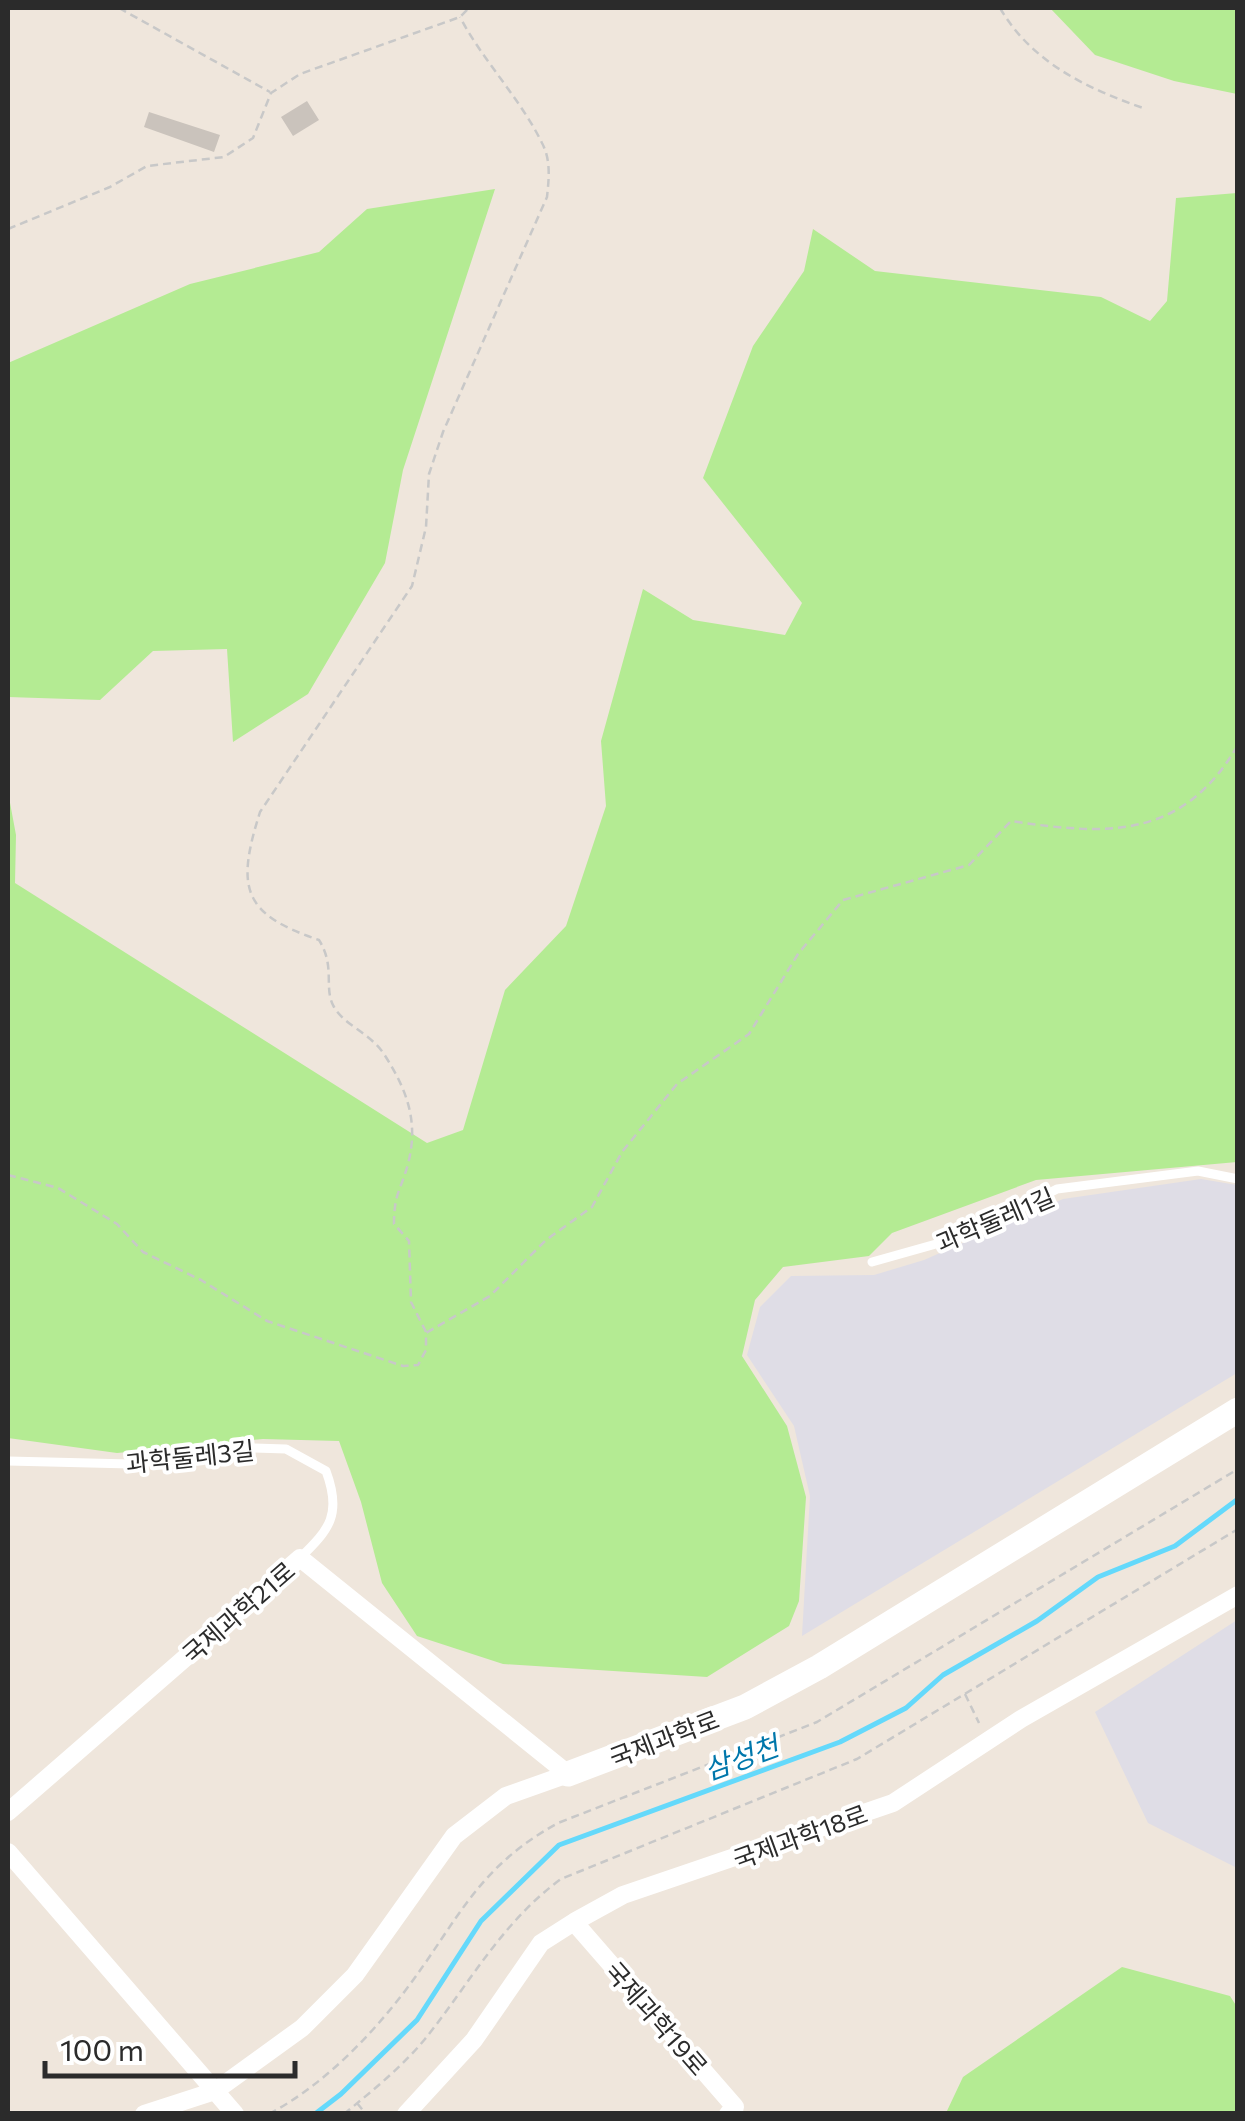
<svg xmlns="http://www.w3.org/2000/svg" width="1245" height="2121" viewBox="0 0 1245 2121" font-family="Commissioner,'Noto Sans KR',sans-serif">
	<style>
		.industrial { fill: #dfdde6 }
		.green { fill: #b4eb93 }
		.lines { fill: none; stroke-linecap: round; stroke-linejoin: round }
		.stream { stroke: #64d9fb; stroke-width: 5 }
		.building { fill: #cac3bc }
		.path { stroke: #c8c8c8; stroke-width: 2.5; stroke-dasharray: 8 5; stroke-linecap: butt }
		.lane { stroke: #fff; stroke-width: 9 }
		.street { stroke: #fff; stroke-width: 18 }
		.secondary { stroke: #fff; stroke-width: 25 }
		.labels { text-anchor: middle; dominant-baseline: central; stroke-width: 8; stroke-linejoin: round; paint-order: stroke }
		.street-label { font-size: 25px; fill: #2b2b2b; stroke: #fff }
		.water-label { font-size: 28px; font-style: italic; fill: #0077ab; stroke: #fff }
	</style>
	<rect width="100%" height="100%" fill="#efe6dc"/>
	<path class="industrial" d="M1201,1179L1237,1185V1373L802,1636L810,1496L794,1426L747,1355L760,1307L791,1276L874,1275L924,1260L1063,1199Z
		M1237,1620V1868L1148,1823L1095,1712Z"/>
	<path class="green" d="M1050,8H1237V94L1174,81L1095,55Z
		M495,189L403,470L385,563L308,694L233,742L227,649L153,651L100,700L8,697V363L190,284L319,252L367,209Z
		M1237,193V1162L1036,1180L892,1233L869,1256L783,1267L755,1300L742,1356L787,1426L806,1497L799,1601L789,1626L707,1677L503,1664L417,1636L382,1583L361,1502L339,1441L263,1439L117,1453L8,1438V792L16,835L15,883L427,1143L463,1130L505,990L566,926L606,806L601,741L643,589L693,620L785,635L802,603L703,478L753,346L804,271L813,229L875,271L1101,297L1150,321L1167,301L1176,198Z
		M1122,1967L1230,1996L1237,2007V2113H946L963,2077Z"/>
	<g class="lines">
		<path class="stream" d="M315,2114L341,2094L417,2020L481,1921L559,1845L840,1742L906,1708L943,1675L1037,1621L1098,1577L1175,1546L1238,1499"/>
	</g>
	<path class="building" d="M307,101L319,120L293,136L281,117Z
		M149,112L220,135L214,152L144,127Z"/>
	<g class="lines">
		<path class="path" d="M119,8L270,92
			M1000,8C1032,63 1088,89 1146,109
			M8,229L110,187L147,166L224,157L253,138L271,93L300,74L460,17L469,8
			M8,1175L58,1188L117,1224L143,1252L201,1280L267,1321L403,1366L418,1365L426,1350V1333L490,1296L546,1240L592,1207L622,1152L677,1084L749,1034L798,954L843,900L969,865L1011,821C1109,836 1183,839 1238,745
			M426,1332L411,1302L409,1241L394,1224C394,1193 401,1190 408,1164C419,1121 407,1090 384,1054C369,1032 345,1026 334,1007C323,988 336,967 319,940C242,914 236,888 260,812L412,586L426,527L429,474L443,432L547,197C549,178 551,160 542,143C520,98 483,61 460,17
			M965,1694L979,1723
			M357,2103L366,2114
			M269,2114C322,2086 369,2038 405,1991C458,1921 476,1868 558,1823L817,1722L1238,1469
			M344,2114C372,2091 402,2067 425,2039C470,1983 502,1922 561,1879L857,1759L1238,1529"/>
		<path class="lane" d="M872,1262L968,1235L1057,1189L1198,1171L1238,1179
			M8,1461L131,1464L253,1448L286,1449L326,1471C342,1514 330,1529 300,1558"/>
		<path class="street" d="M8,1812L300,1558L568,1774
			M8,1852L235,2114
			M574,1922L735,2107L728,2114
			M144,2114L215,2091L302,2028L355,1975L454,1836L506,1796L568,1774
			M406,2114L474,2040L541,1943L574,1922L623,1895L893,1803L1021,1719L1238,1595"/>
		<path class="secondary" d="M568,1774L745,1707L819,1667L1238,1410"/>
	</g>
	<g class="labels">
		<g class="street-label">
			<text transform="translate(995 1219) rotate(-23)">과학둘레1길</text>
			<text transform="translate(190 1456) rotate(-6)">과학둘레3길</text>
			<text transform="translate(238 1612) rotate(-41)">국제과학21로</text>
			<text transform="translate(664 1738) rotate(-21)">국제과학로</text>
			<text transform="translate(800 1836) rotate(-20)">국제과학18로</text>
			<text transform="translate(657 2018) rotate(49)">국제과학19로</text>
		</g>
		<g class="water-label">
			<text transform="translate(741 1757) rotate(-20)">삼성천</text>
		</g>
	</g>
	<rect width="1245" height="2121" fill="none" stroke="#2b2b2b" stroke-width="20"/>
	<path d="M45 2061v15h250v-15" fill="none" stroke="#2b2b2b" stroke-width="5"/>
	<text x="60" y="2061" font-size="30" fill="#2b2b2b" stroke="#ffffff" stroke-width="8" paint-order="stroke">100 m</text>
</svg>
